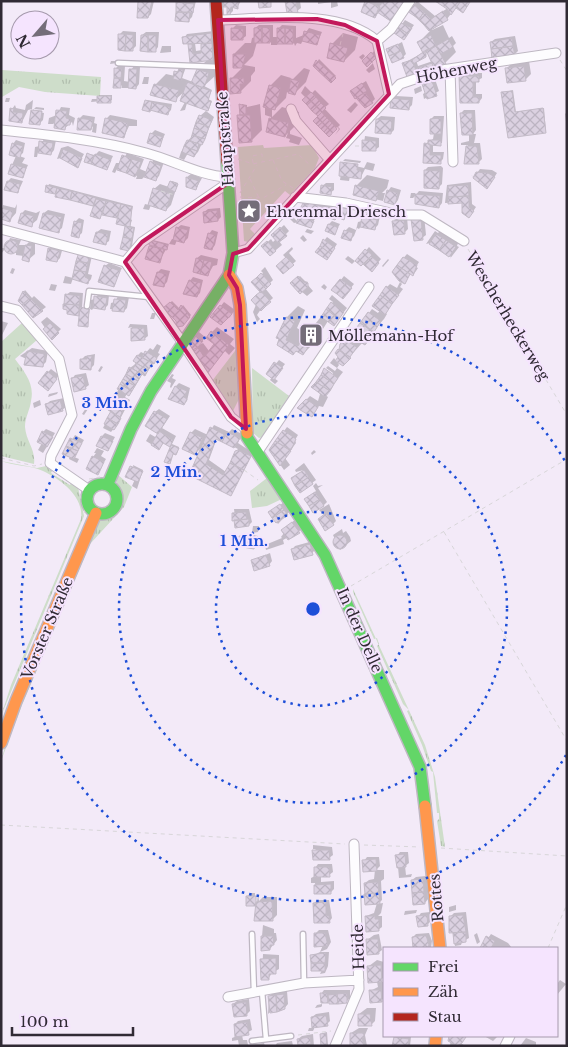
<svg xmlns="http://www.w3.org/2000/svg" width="568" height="1047" viewBox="0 0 568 1047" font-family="'Libre Baskerville',serif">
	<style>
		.grass { fill: url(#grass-tufts) }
		.green { fill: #ceddca }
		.shadow { fill: #0003; fill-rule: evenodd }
		.building { fill: url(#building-cross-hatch); stroke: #c4bcc8 }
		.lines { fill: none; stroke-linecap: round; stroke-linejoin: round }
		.lane-casing { stroke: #beb7c2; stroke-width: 7 }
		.street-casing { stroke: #beb7c2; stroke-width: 11 }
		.fast-casing { stroke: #beb7c2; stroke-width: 14 }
		.slow-casing { stroke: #beb7c2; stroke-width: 14 }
		.jam-casing { stroke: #beb7c2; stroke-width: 14 }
		.path { stroke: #d8d6d9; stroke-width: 1; stroke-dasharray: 4 4; stroke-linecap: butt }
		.lane { stroke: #fdfcfe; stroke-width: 4.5 }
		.street { stroke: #fdfcfe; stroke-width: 9 }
		.fast { stroke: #63d668; stroke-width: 11 }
		.slow { stroke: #ff974d; stroke-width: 11 }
		.jam { stroke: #b3261e; stroke-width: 11 }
		.marked { fill: #c2185b; fill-opacity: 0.2; stroke: #c2185b; stroke-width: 4; stroke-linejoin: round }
		.ring { fill: none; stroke: #1d4ed8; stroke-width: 2.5; stroke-dasharray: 2.5 5 }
		.labels { text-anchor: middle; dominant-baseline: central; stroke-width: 4; stroke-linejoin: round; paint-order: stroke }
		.street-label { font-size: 15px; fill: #302a34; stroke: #f5e4fe }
		.poi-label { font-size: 15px; fill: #302a34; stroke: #f5e4fe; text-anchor: start }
		.centre { fill: #1d4ed8; stroke: #f5e4fe; stroke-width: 2.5 }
		.ring-label { font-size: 15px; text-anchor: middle; font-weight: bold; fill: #1d4ed8; stroke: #f5e4fe; stroke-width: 4; stroke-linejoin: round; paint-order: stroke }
	</style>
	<defs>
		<pattern id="grass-tufts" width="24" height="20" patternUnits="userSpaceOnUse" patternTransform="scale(1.25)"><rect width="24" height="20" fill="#ceddca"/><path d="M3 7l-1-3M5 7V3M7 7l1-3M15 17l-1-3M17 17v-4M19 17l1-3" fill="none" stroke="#b1beae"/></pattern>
		<pattern id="building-cross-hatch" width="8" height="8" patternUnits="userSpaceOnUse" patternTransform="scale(1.25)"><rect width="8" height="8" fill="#dbd1e1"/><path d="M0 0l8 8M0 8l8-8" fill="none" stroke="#bcb4c2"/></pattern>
	</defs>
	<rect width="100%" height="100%" fill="#f3eaf8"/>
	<path class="grass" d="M1,56L2,70L101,77L100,96L45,92L19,87L2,97L1,123Z
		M22,323L37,340L15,359C24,371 35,384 31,401C30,410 25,417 25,427C26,441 36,450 34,464L1,456V342Z
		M238,347L240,397L232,413L212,381Z
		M252,368L289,396L263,437L259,438L253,433Z
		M1,461L37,468L46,466L52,471L51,473L70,485L71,483L78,487L84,516L1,716L11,685L81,519C84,497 62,480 43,471C30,465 13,466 1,461Z
		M117,474L132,487L124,507L90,544L22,705L1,761L11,726L98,522C103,517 110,517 115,512C127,500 114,488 117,474Z
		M267,478L282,499L267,506L252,508L250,491Z
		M353,589L425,745L435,777L445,847L441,846L437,821L439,819V813H437L433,772L431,771L422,745L407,711L409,710L403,704L377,646L379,644L377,638L374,639L353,592Z"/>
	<path class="green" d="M263,145L264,148L312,145L319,158L315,168L290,195L285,191L250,229L255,234L248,242L244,241L238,147Z"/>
	<path class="shadow" d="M139,1H154L151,14L148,17Z
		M179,1H196L192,17L189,20Z
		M225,1H241L238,6H233V11L230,14Z
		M286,1H300L301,8L297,11Z
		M318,1H337L338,6L331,8V2L318,4Z
		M367,1H409L379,12L375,17L362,12Z
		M417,1L435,16L448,8L438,1H470L463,12L456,7L447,19L432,28V30L443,25L449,38L452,36L456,43L453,46L456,52L445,63L408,75L404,63L424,52L419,42L430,31L409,11ZM428,52L433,61L418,66L416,60Z
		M405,20L414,25L407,35L402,24Z
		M236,25L246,26V36L242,39L232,29Z
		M259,25H273V37H278V29L282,25L296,26V38L304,35L309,28L322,32L317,43L303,40L301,44L297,43L295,46L294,43L278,42L277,45H271V42H257L253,56L244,65L255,67V71L251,76V81L240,92L231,79L243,67H234V54L245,43H251L252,38L255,37V28Z
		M123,31L136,32V46L132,50L120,34Z
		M214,31L216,55L212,59L219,62L215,76L204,86L212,90L208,99L212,101L209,109L206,111L214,117L198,152L194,156L188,153L184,160L179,158L181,152L188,140L192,137L200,116L207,110L187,103L185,110L180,111L185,102V91L175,100L155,85L166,74L175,76L179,68L186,67L182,78L193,82L198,69L208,59L191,62L190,43L184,38L187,34ZM202,42V50L196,51L195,43Z
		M146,32H159L158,47L155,51L142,35Z
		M343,33L358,37L355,50L344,61L332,44Z
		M515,36L518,51L514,55L491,42L495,39Z
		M402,42L406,54L403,57L388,49Z
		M162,46H171V52L160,53Z
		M375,50L379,54L372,61L375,69L369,73L366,70L373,63L363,62Z
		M363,54L365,56L362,60L359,57Z
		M319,59L336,76L331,81L315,66Z
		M111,61H117V63L110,64Z
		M529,61L531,74L526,79L508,82L506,69L512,63Z
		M119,65L125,66L124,81L130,82L131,70L134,66L140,67L139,84L136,88H122V85L120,87L115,69Z
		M304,68L310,70L306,82L295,93L287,92L286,98L275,109L272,108V117L282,107L299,112L296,125L290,131V134L302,138L299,145L289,142L290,139L286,138L288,133L285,136L267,131L271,117L265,115V106L270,86L281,75L291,78L290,82Z
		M464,73H482V78L476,81V94H482V98L479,102H461V77Z
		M144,77H149L148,84H142Z
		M435,79L439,91L424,99L423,94L426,92L424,85Z
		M366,81L375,99L372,102L355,88Z
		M305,86L312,93L315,90L329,104L324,108L340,125L338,127L340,129L335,135L339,129L337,127L329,135L319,116L304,100L306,98L301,93Z
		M421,86L422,91L415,94L414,89Z
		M513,90L516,112L544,108L546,132L509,137L502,93Z
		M99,95H112V100L91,102L92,99H98Z
		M396,96L413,97L412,105L409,108L392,99Z
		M6,98H10L9,102H5Z
		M33,100L32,109L28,110L22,122L10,120L12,109L15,105L16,108L25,110L26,105Z
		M147,100L172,104L171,110L167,114L146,101Z
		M355,102L358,105L351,113L347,110Z
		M242,104L247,105V107L260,104L262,130L251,141L238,116L241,113Z
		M36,107L44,108V110L34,109Z
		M61,107L70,108L69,115L75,118L73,126L72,122L65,128L56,122L53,124H48L49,118L57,115Z
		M34,109V111L44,113L43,120L39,124L33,110Z
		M464,110H475L476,130L473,134H476L474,143H480L482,159L479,162H466L468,145H461V143L469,141V134L461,113Z
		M567,112V129L565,114Z
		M83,115L95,117L94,123L97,124L96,133L92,132L93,126L91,129L79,119Z
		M110,115L137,120V126H129L124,137L107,118Z
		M381,116L395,117L394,130L391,133L377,119Z
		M434,116H444L442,143H433V152H444L443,159L440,162L424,161L425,144L433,139L434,133L431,119Z
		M155,130L165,134L160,145L151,134Z
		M365,136L379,138V147L375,150H363Z
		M44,139L56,140L54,150L51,154L38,152L37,157H34L35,147L40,146Z
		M16,140L25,143L23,153L19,156L25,158L22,163L28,165L23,176L12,165L16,156L13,144Z
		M68,146L84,154L77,167L61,158L57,159L61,148Z
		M99,151L113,156L107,169L91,163L88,154L95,155Z
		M127,153L144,159L140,169L147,172L154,159L164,162L159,176L155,180L145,176L142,179H136L137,176L117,169L115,173L112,172L116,163H121Z
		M345,159L361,161L360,163L343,161Z
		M343,161V163L364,168L367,162L375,164L373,171L365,169L361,177L350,176L349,181L340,180Z
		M441,166L443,168L442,184L438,188L425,170L428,167Z
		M480,169L492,170L497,173L490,184L477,180L471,175L474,177Z
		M191,174L202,178L196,189L187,186V177Z
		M367,175L389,180L387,188L382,193H385L383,201L354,194L356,186Z
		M11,178L23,181L18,192L8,181Z
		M172,181L178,183L171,205L166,210L151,205L149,210L143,209L145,204L149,205L154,189L160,184L169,187Z
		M471,182L472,204L476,207L472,213L463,202L445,203L447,185Z
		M326,183H334V190L330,193L322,186Z
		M49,184L133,206L130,219L132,220L130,226L135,227L132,246L129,249L122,248L127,225L119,217L102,213L100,218L94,206L56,196L57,193L46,191Z
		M391,187L401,190L398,200L395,204L388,191Z
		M419,191L443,193L442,203L439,207L416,195L413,198H410L411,193H415V196Z
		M314,199L338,208L339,206H350L344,219L338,216L336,218L304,203L307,200Z
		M17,204L16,213L10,220L1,218L3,205L15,208Z
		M220,208L221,217L218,220L204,212L208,209Z
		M25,210L36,213L40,211L37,220L31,225L22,213Z
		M48,210L65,214L62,228L58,231L44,213Z
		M303,213L316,217L311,226L298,222Z
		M367,213L380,216L378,225L374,229L361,226L359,229L357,228L354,236L350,240L345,231L349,227L356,230L358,222L362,221Z
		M424,215L426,235L422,238L412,220Z
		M293,217L298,222L294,223L290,219Z
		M407,217L408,229L405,232L395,233L393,222L397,218Z
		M79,218L84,220L82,233L78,236L75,222Z
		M332,221L340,224L335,233L329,224Z
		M181,225L190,227L188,238L184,242L177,240L175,245L169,244L172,239H174L177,228Z
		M284,225L289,231L279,241L282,245L270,255L263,246L271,239L273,242L276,239L273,235Z
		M101,229L111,231L109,241L105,244L97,232Z
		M307,229L314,231L311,234L305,232Z
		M212,230L218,232L215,245L212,249L209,234Z
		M435,231L438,233L440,231L458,243L457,246L459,247L449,260L451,257L430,243L426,244Z
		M303,235L307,240L304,242L300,238Z
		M327,237L337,244L330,255L316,251Z
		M10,238L21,240L19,245H26L29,242L35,243V254L28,260L24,256L16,255V253L4,250L1,254L2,248H6Z
		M153,240L169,244L159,262L147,259Z
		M53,245L63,247L60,258L57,261L49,248Z
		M292,247L293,249L289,253L296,261L283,273L286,258L283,255Z
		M369,247L381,259L372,270L357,261Z
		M93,251L88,274L92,275L91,279L88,283L74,278Z
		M407,254L419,262L416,267L418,268L416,271L413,275L411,273L405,282L393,270Z
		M201,255L218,259L217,265L213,266L208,275L194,272L197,258Z
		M348,256L355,261L352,264L345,259Z
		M388,259L389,260L383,267L382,266Z
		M109,263L122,268L113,286L105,266Z
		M265,267L273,280L265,288L273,298L261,309L257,315L260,319L257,322L253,312L261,292L253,282L263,273L261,271Z
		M12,268L15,269L13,274L10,273Z
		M161,269L170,271L167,282L163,286L158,272Z
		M65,276L73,278L71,284L63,283Z
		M300,276L305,281L308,282L307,284L313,291L307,296L291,283Z
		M344,276L354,284L346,294L333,290Z
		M193,277L203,280L200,293L197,296L190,281Z
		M400,282L402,284L400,287L403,289L385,313L387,314L384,319L343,364L346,341L350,338L355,341L369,313L372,309L378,313L380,310L387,287L390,284L397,288Z
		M51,284L57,285L55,291L49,290Z
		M324,284L327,287L325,290L321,287Z
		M25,290L32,298L34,296L46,307L33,317L19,300Z
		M70,292L83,293L82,308L90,309L91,300L95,299L99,293L109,295L108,305L105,308L94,307L92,310L90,309L87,326L80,313L78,315L64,308L66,295Z
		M332,295L347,308L337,321H328L314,343L303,354L279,345L287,317L298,306L305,310L297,328L307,334L333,302L329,299Z
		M118,296L129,297L127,308L124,311L110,309L111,303L115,302Z
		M172,301L180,309L183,305L191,315L182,325L165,308Z
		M224,302L235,310L230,317L226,320L212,317Z
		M152,313H156L154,319H150Z
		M47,317L61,329L52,338L41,322Z
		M1,321L8,323L2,335H1Z
		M130,324L147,325L148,336L144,339H132V327L128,328Z
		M217,327L234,339L230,344L235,348L229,355L225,351L212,367L195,349V335L199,332L205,337L198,346L203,343L209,351L216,344L212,332Z
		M157,344L161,346L158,353L160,354L148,371L145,375L143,373L132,391L127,394L125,397L130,400L117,425L111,432L103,428L112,411L110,409L118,397L115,396L130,368L138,362V355L141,352L145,354L150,348L153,350Z
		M32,348L48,351L46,362L42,366L20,356Z
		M95,354L94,365L91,368L82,359L85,356Z
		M334,358L339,365L337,368L343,372L325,395L328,397L323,407L319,406L315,412L299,407L310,396L318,401L320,394L313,387L324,370L333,376V373L326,368L328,366L335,371L337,368L330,363Z
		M279,360L285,364L274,378L278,381L275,384L270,380L272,377L267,374Z
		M101,366L103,367L100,372L98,371Z
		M51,369L59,375L51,386L48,372Z
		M86,373L89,385L85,388L72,379L75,375Z
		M172,374L174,375L172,378L176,380L171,388L170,387L171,383L167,381Z
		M179,383L190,388L187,401L184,404L176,386Z
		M58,392L57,394L48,397L49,394Z
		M64,398L66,407L62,410L47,404L50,401Z
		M40,400L41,405L34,408L33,403Z
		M86,408L88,409L84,415L82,414Z
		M159,409L170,416L162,428L176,436L172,444L179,447L177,453H173L170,463L171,447L164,442L159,449L146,441L150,434L157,438L159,433L155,412Z
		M214,425L229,432L232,429L242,434L238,443L253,453L231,495L190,475L202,447L195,454L191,433L195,429L208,435ZM217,438L238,449L226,472L209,460Z
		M287,427L298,435L295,440L296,443L285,458L290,465L284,470L270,450Z
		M46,429L55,433L43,453L38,450L42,443L43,432Z
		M105,433L115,437L108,450L102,436Z
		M75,435L84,440L74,457L79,459L77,463L69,459L70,456L64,453Z
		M97,448L104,451L101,456L106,459L98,473L93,457L96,453H94Z
		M314,450L316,452L312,455L311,453Z
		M304,463L316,480L312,483L296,475L304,470L296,472L295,470Z
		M133,465L143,470L137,489L132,486L135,479Z
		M316,483L318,486L323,485L318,488L327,502L323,506L306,499L316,491L313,486Z
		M284,502L290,511L278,524L270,513Z
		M329,504L336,521L333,524L319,510Z
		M234,509H249L252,522L249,525L236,526Z
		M296,519L303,529L283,540L284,544L266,550L265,545L282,538L281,537L284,533L286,527Z
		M253,526H259L258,532L252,533Z
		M342,529L343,533L346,531L350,537L351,541L340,550L333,535Z
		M243,533L258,536L257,545L253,548L240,536Z
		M313,541L315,550L312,553L292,550L295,546Z
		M270,553L272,561L269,565L253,560Z
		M313,845L332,847L333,855L329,858L314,851L316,849H313Z
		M400,852H408L409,863L405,866L406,875L412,874L411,877L399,878L397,856Z
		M367,857H379L380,866L376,870H384V879L381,881L382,900L378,904L383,903L381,913L378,916H382V927L378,930L366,916L374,913L377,903L365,883L369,880L374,879L375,870L364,861Z
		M318,864H332L333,872L329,875L321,876V882L334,881V889L330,893H316L315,883H311V878L315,876V868Z
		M426,876L428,899L425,903L414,904L412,880L416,877Z
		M251,893H255V903H257L258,893L259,901L263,897H277V915L272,920H256L257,904L248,905L247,896Z
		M318,900H329L332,918L329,922L314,903Z
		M456,905V910L449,912V907Z
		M417,910L416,913L404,915L405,911Z
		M430,912L431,921L427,925L418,917L421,913Z
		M466,912L469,938L462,942L461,945L455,946L450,917L454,913Z
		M263,925L274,929V933H276L277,940L270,949L262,936Z
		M319,930H328L331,942L327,949L320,952H329L328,966L325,973L320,974L322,970L312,956L320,952L323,945L315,934Z
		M429,933L432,941L431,948H414L413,937L416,934Z
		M477,933L480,942L477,944L474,935Z
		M379,934L382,950L378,953L367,940L374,935Z
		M491,934L508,943L512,948H481Z
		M263,954L279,955V969L272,973L268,979H262Z
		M377,960L384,962L383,978L379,982H384V998L381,1001L370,991L378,987L377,982L369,966Z
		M560,980L566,984L557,995V984Z
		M324,990H350V998L347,1001L322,1002V1006L321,1007L315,1008L317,1005L322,1004L321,994Z
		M287,991L288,1004L283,1010L271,1011L268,1014L269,996L273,993Z
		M249,999L250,1011L247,1014L233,1004L237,1001Z
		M367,1008H376L375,1021L372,1024L359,1014Z
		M329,1012L330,1021L327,1024L314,1026V1029L313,1031H308L309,1028H313L312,1017L316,1014Z
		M250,1019L252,1030L242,1035L243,1040H247L248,1045L264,1043L265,1046H239L238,1040L232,1041V1038L237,1036L235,1024L238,1021Z
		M359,1028H368L365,1035L367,1046H351V1033Z
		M327,1032L328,1046H322L321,1034Z
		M313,1034L314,1046H299L298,1039L302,1036Z
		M396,1036L411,1037L410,1046H393Z
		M451,1036H466L461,1043L465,1046H450Z
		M484,1036H498L493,1041Z
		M526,1038L536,1042V1046H520Z
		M292,1041L293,1046H275L277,1043Z"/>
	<path class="building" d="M138,1H152L148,18H137Z
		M223,1H238V9L231,7L230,16H227V7H223Z
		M258,1H271V7L259,8Z
		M285,1H296L298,13H287Z
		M365,1L380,7L375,18L361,12Z
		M385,1H407L392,22L377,12L380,5Z
		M435,1H460V2L451,15L447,9Z
		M176,2L194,4L193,13L176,12Z
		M460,2H470L463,13L456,8Z
		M412,3L424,12L419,19L407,11Z
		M443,11L448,20L429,31L419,19L424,12L431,19Z
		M176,12H190L189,22L175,21Z
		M401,23L412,28L408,34L398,27Z
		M262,27V43H254V28Z
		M262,27L270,28V43H262Z
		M398,27L408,34L404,40L394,33Z
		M231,28L243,29V40H231Z
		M277,28H285V44H277Z
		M285,28L293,29V44H285Z
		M304,31L320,35L317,45L302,41Z
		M211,33L212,43L183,44L182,37Z
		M118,34H126L125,51L118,50Z
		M126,34L133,35V51H125Z
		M141,35H148V52L140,51Z
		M148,35H156V52H148Z
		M431,35L436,46L423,53L417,42Z
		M512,38L513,46L491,49L490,42Z
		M448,39L453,47L441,54L436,46Z
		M212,43L213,60L190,63L188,44H192L193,54L201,53V44Z
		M330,43L348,48L344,62L327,58Z
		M398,44L401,51L389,56L386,49Z
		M436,46L446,64L434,68L426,50Z
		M513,46L515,56L492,59L491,49Z
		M426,50V57L413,64L412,60Z
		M401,51L404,58L392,63L389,56Z
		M371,52L376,58L367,67L362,61Z
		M233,54H246L242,68H233Z
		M316,60L336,78L331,83L313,66Z
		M412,60L417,73L407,77L402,63Z
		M432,63L434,68L417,73L415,69Z
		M524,66L526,81L507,83L505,68Z
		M114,68L122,69L121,78H114Z
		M129,69H137L136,89L128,88Z
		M179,69L183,70L181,81L173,79L174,71L178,72Z
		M197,69L209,73L204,88L191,83Z
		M459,76H479V82H473V97H479V103H460Z
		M114,78H121V88H113Z
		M230,78H244V84H240L241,93L230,94Z
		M291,79L300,81L295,95L288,93Z
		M432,81L437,96L427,99L422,84Z
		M187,82L211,91L208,101L211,102L208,111L180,101Z
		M362,83L367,91L355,99L350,91Z
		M154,84L179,90L176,102L150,95Z
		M269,85L281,88L275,110L263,107Z
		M512,91L515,112L543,108L546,133L508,138L501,92Z
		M311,92L316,97L307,105L302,100Z
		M365,92L373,103L365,108L356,98Z
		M97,96H111V103H97Z
		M316,97L321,103L312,111L307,105Z
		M391,98L410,100L409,110L390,108Z
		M145,100L152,102L150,112L142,110Z
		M152,102L170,107L168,115L150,110Z
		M321,103L326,108L318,116L312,111Z
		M239,104L246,106V115H240Z
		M10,108L14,109L13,112L23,113L22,123L9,121Z
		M31,110L42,111L40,125L29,124Z
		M56,110L67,111L66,118L71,119L70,125H66L65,130L54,128Z
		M322,112L327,118L318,126L313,121Z
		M460,113H472L473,135H462Z
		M199,115L212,120L209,127L196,122Z
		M237,115H250L252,142L239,143Z
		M78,118L93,120L91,130H77Z
		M105,118L128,123L124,138L102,133Z
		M269,118L289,123L285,137L266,132Z
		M327,118L332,123L324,132L318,126Z
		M441,118V134H430V119Z
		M376,119L392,120L391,134L375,133Z
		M196,122L209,127L207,133L194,128Z
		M332,123L337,129L329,137L324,132Z
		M194,128L207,133L205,139L192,135Z
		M150,133L163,137L160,147L147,143Z
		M192,135L205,139L202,145L190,141Z
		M187,140L199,144L197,151L184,146Z
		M362,140L376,141V151H362Z
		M428,140H441V146L430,145L428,144Z
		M39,141L53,143L51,155L38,153Z
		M12,143L23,146L20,158L9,155Z
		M424,143L430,144V155H441V164L423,163Z
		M184,146L197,151L194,157L182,152Z
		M466,146H477L479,164H464Z
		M63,149L82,158L78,168L60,158Z
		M87,153L94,156L91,164L84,162Z
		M95,154L111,160L107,170L91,164Z
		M122,155L132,159L126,173L117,170Z
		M132,159L141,162L135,177L126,173Z
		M150,161L161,166L156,181L144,177Z
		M340,162L358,164L357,170L362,171L361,179L339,176Z
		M11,164L26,168L23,178L8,174Z
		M424,170L440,171L439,189L424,188Z
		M476,172L488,173L495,177L487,189L473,178Z
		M186,177L199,181L196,190L186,187Z
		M7,181L20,184L18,193L4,190Z
		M170,181L178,184L175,192L167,188Z
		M46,185L57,188L55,194L45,192Z
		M321,185L332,187L331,195L320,193Z
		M355,185L379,191L376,201L353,195Z
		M468,185L469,196L448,197V186Z
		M57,188L72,191L70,200L55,197Z
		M153,188L171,194L166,211L148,205Z
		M387,190L398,193L395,205L384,202Z
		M72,191L96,198L93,206L70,200Z
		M415,194L440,196L439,208L415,204Z
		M469,196V207L474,211L469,218L462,213V203L448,204V197Z
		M96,199L106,201L100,219L90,216Z
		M106,201L121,204L117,218L102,215Z
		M309,202L322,207L319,214L300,209L303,203L308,205Z
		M121,204L132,207L130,227L116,224Z
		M338,206L348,209L344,220L337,217L335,220Z
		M322,207L338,212L335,220L319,214Z
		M1,208L13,211L10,222L1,219Z
		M217,210L218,221L204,223L203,212Z
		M21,213L34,216L32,227L18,223Z
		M43,213L62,217L59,233L39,228Z
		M299,216L314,221L311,228L296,223Z
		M362,216L377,220L375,230L360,227Z
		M421,218L423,240L414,241L411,219Z
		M404,220L405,234L394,235L392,221Z
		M74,221L82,223L79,238L71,236Z
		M328,224L338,227L335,235L325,231Z
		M125,226L134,228L132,239L123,237Z
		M176,227L188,230L184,243L173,240Z
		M280,227L287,236L278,243L271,235Z
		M344,230L353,233L351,241L341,238Z
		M96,232L108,234L106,245L93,242Z
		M208,233L216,235L212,250L204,248Z
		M436,234L446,240L439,250L429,244Z
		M123,237L132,239L129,251L120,249Z
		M323,239L335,248L331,254L320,246Z
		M150,240L168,245L167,250L149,245Z
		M446,240L456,247L449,257L439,250Z
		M4 247a7 7 0 1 1 14 0a7 7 0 1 1-14 0Z
		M267,241L276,251L270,256L261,246Z
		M25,245L32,246L29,262L22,260Z
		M149,246L164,249L160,263L145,259Z
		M320,246L331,254L327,260L315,252Z
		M48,248L60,251L57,262L46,260Z
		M365,249L372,255L361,266L355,261Z
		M79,252L90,254L88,263L76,261Z
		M371,256L379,263L372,272L364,265Z
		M286,257L294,265L283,274L276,266Z
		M403,257L417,265L413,276L397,265Z
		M196,258L204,260L200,274L193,272Z
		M204,260L212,262L208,276L200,274Z
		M76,261L88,263L86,272L74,270Z
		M104,265L120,271L114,287L98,282Z
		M397,265L410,274L405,284L399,281L392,272Z
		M74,270L86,272L85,277L89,279L88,284L72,279Z
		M157,272L167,274L164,287L153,285Z
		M261,273L271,284L266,289L256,278Z
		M298,276L303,282L308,283V287L300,294L290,283Z
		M256,278L266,289L261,293L251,282Z
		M340,279L346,283L337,294L331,290Z
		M189,280L201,283L197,297L183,294Z
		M346,283L352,288L343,299L337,294Z
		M386,286L399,295L392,304L380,295Z
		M23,291L30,298L22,305L18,301Z
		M260,292H262L271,302L266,306L256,295Z
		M65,294L80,296L79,305L64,304Z
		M256,295L266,306L261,311L251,300Z
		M380,295L392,304L385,315L372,306Z
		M94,296L107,298L105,310L93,308Z
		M30,298L43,311L33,318L22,305Z
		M114,299L126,300L124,312L112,311Z
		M170,302L178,310L181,305L190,317L183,326L177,327L176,321L163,308Z
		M331,302L344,312L339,319L326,309Z
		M63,304L79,305V316L67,314V310L63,309Z
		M220,305L232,314L221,325L210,317Z
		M80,307L89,309L88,327L78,326Z
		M326,309L339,319L334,326L321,317Z
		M368,312L381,321L374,332L360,323Z
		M286,317L295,321L286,340L298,346L310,326L318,332L303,355L296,351L293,355L277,345L279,339L276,338Z
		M50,323L59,333L52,340L43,329Z
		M360,323L374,332L368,341L354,331Z
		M144,328L145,340L131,341V328Z
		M211,331L229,345L207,374L191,351L198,347L204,357L214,344L206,338Z
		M194,334L203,341L195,351L187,344Z
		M358,334L368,341L365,345L355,339Z
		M345,340L357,347L350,357L339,350L340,344Z
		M338,349L351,358L343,366L335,361L338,357L335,353Z
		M27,351L45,354L43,367L24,365Z
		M145,351L157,358L154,364L142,357Z
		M137,355L152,363L148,370L133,361Z
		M87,356H92L91,370L80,369V359H87Z
		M274,362L283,368L274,380L266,374Z
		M136,363L148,370L145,376L133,369Z
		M129,367L142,374L138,381L126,374Z
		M324,368L338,378L334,384L321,375Z
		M47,371L57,379L48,391L38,383Z
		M126,374L138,381L135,386L123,379Z
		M321,375L334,384L330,391L316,382Z
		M83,376L86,389L74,392L71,378Z
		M123,379L135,386L132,391L120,384Z
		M316,382L330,391L325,397L311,387Z
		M120,384L132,391L129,396L117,389Z
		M175,386L187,391L184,397L187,399L184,405L168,399Z
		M117,397L127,403L123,410L113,404Z
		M306,399L318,407L312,417L297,408Z
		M60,400L63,411L48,415L45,404Z
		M111,403L123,410L120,417L108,410Z
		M111,411L121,418L118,424L107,418Z
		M154,411L167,419L158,434L145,426Z
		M107,418L118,424L114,430L104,424Z
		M210,427L225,435L222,442L216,439L206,464L223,475L230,463L244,470L231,496L189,475Z
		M283,430L296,439L291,450L275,441Z
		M42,431L53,437L47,447L37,442Z
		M159,431L173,440L170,447L163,443L159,450L151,445Z
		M190,432L203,438L195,455L182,449Z
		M227,432L240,438L234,448L222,442Z
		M101,436L113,441L108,451L96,446Z
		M70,438L82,443L78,451L66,446Z
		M275,441L291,451L280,466L269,450Z
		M171,445L179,448L176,455L173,454L170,464L164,462Z
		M66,446L78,451L74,459L62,454Z
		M238,450L251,456L244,470L230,463L235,451Z
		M92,456L104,462L98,475L86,469Z
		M130,466L143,471L138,482L125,477Z
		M304,470L309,477L295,486L291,478Z
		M309,477L313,484L300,493L295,486Z
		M315,492L320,499L309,506L304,499Z
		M320,499L324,506L313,513L309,506Z
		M280,504L284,510L272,518L268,512Z
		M284,510L288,515L276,523L272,518Z
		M246,512L247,519L232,521V513Z
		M326,513L334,525L325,531L318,519Z
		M249,519V526L235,528L234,520Z
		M292,522L300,533L288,540L281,530Z
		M333 542a7 7 0 1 1 14 0a7 7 0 1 1-14 0Z
		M239,536L256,539L254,549L237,546Z
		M310,544L313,555L294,560L291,549Z
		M266,555L270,566L254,571L251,560Z
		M312,850H329L330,860H313Z
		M405,854L406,867L397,868L395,855Z
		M376,859L377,871L363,872L362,860Z
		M314,867H329L330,877H314Z
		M423,879L424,892L412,893L411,880Z
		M378,882L379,893L365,894L364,883Z
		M331,884V894H314V885Z
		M424,892L425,904L413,905L412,893Z
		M379,893L380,904L365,905L364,894Z
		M246,896H256V906H246Z
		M272,901L273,921H254L256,902Z
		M326,902V915L329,916L330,923H314L313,903Z
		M427,915L428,926L418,927L416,916Z
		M463,915L466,932L449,933V916Z
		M365,916H375V919H379V931L366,932Z
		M466,932V942L454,944L453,933Z
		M314,933H325L328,946L314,947Z
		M426,935L429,945L427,948H413L412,937Z
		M273,936L274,945H270V950L261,951V936Z
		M486,936L495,941L491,948H480Z
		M366,939H378L379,954L367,955Z
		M324,953H326L325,963H311L310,955Z
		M276,958V974H269V980H261L260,959Z
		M311,963H325V971H311Z
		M381,965L382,982L368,983L367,966Z
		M369,990H381L382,1002L370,1003Z
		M320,993H327L328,1003H321Z
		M347,993V1003L338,1004L337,994Z
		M284,994L285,1009L277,1012L276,995Z
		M337,994L338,1004H329L328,995Z
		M276,995L277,1012L270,1013L268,996Z
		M246,1002L247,1016L234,1017L232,1004Z
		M358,1014H370L372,1026H358Z
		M326,1015L328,1026L312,1028L311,1017Z
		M247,1022L249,1035L235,1037L234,1024Z
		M326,1033L327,1046H321L320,1034Z
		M350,1033H364V1038L362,1037L364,1046H350Z
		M449,1036H464L466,1037L462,1043L457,1046L448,1041Z
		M310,1037L311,1044L298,1045L297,1039Z
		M394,1037L409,1039L408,1046H392Z"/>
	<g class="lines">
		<g class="lane-casing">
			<path id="lane" d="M118,63L219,67
				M87,306L89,291L149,297
				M252,934L254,992
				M303,934L304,983
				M262,991L266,1039
				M252,1041L291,1036"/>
		</g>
		<g class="street-casing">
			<path id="street" d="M218,20C264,19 340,8 377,41L391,29L410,1
				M377,41L389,94
				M450,69L453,162
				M291,109L296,121L329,159
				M1,130C50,135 99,140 146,153C173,160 200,176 228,177
				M295,197L346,203L400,215H422L464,241
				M1,229L125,262L178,336L231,417L246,429
				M233,253L248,249L400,84L442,70L556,53
				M125,262L142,242L222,187H228
				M1,306L17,310L59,359L72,415L51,456L50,463L89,490
				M257,453L369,287
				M228,997L304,983L359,980
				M335,1046L359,989L354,844
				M505,1046L510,1036"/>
		</g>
		<g class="fast-casing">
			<path id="fast" d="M247,433V437L325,555L420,767L425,806
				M87 499a15 15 0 1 1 30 0a15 15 0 1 1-30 0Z
				M108,484L131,429L151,391L229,275L233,253L227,162"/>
		</g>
		<g class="slow-casing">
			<path id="slow" d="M229,275L237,288L240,305L247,433
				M1,743L16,701L96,513
				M425,806L440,948
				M435,1046L436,1036"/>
		</g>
		<g class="jam-casing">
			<path id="jam" d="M216,1L227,162"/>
		</g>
		<path class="path" d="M340,45L343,34
			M560,60L567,71
			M355,146H362
			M238,159L253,164L298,154L311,166
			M273,160L282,181L293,188
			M253,163L252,156L262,154L263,162
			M250,179L259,198
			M161,191L175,195
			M240,193L257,165
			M240,197L263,198L286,185
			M251,208L246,210L249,214L253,212L251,208L253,200
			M468,249L567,415
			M1,458L34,466L42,464
			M244,470L258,480
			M89,479L100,477
			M80,495L85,513
			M444,532L567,741
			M351,586L567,459
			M1,825L345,844
			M364,845L420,847
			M441,848L567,856
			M548,948L567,904
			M298,1035L331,1031"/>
		<use href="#lane" class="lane"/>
		<use href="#street" class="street"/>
		<use href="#fast" class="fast"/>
		<use href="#slow" class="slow"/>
		<use href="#jam" class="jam"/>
	</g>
	<path class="marked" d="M317,19L345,25L377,41L389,94L248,249L233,254L229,275L237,288L240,305L246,429L231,417L125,262L142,242L228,183L218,20Z"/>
	<g class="ring">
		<circle cx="313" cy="609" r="97"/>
		<circle cx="313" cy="609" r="194"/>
		<path d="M566 755A292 292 0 1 1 566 463"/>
	</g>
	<defs>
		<g id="sight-square" transform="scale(1.25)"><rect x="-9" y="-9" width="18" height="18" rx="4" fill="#746d79" stroke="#f5e4fe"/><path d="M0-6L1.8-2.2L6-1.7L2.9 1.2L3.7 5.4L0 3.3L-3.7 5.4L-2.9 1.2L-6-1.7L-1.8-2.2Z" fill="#fff"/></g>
		<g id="building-square" transform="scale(1.25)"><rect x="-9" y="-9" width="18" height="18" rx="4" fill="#746d79" stroke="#f5e4fe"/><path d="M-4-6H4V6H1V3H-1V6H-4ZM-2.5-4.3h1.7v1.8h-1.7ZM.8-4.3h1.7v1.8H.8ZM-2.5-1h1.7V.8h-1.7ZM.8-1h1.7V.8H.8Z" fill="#fff"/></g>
	</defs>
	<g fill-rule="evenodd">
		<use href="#sight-square" x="249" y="211"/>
		<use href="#building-square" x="311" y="335"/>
	</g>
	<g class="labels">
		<g class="street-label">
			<text transform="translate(456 70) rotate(-11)">Höhenweg</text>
			<text transform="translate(225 139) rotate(-94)">Hauptstraße</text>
			<text transform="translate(508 316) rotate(59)">Wescherheckerweg</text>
			<text transform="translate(47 628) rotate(-67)">Vorster Straße</text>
			<text transform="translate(360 630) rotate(66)">In der Delle</text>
			<text transform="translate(436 898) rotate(-95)">Rottes</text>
			<text transform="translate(358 947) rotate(-92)">Heide</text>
		</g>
		<g class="poi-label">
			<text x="266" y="211">Ehrenmal Driesch</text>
			<text x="328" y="335">Möllemann-Hof</text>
		</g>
	</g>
	<circle cx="313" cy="609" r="8" class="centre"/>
	<g class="ring-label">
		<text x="107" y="408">3 Min.</text>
		<text x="176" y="477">2 Min.</text>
		<text x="244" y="546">1 Min.</text>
	</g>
	<rect width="568" height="1047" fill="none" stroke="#302a34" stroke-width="5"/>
	<rect x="383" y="947" width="175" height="90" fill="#f5e4fe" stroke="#a69aad"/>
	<rect x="393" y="963" width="25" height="8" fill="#63d668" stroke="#a69aad"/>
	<text x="428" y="972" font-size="15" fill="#302a34">Frei</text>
	<rect x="393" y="988" width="25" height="8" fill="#ff974d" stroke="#a69aad"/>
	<text x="428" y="997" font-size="15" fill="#302a34">Zäh</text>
	<rect x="393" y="1013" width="25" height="8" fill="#b3261e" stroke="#a69aad"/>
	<text x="428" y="1022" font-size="15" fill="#302a34">Stau</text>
	<g transform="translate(35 35) rotate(242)"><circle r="24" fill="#f5e4fe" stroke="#a69aad"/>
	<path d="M0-4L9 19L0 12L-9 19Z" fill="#746d79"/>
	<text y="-8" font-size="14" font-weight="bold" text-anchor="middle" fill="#302a34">N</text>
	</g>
	<path d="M12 1027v8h121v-8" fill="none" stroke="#302a34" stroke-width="2.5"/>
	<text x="20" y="1027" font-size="15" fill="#302a34" stroke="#f5e4fe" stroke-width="4" paint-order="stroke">100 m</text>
</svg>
